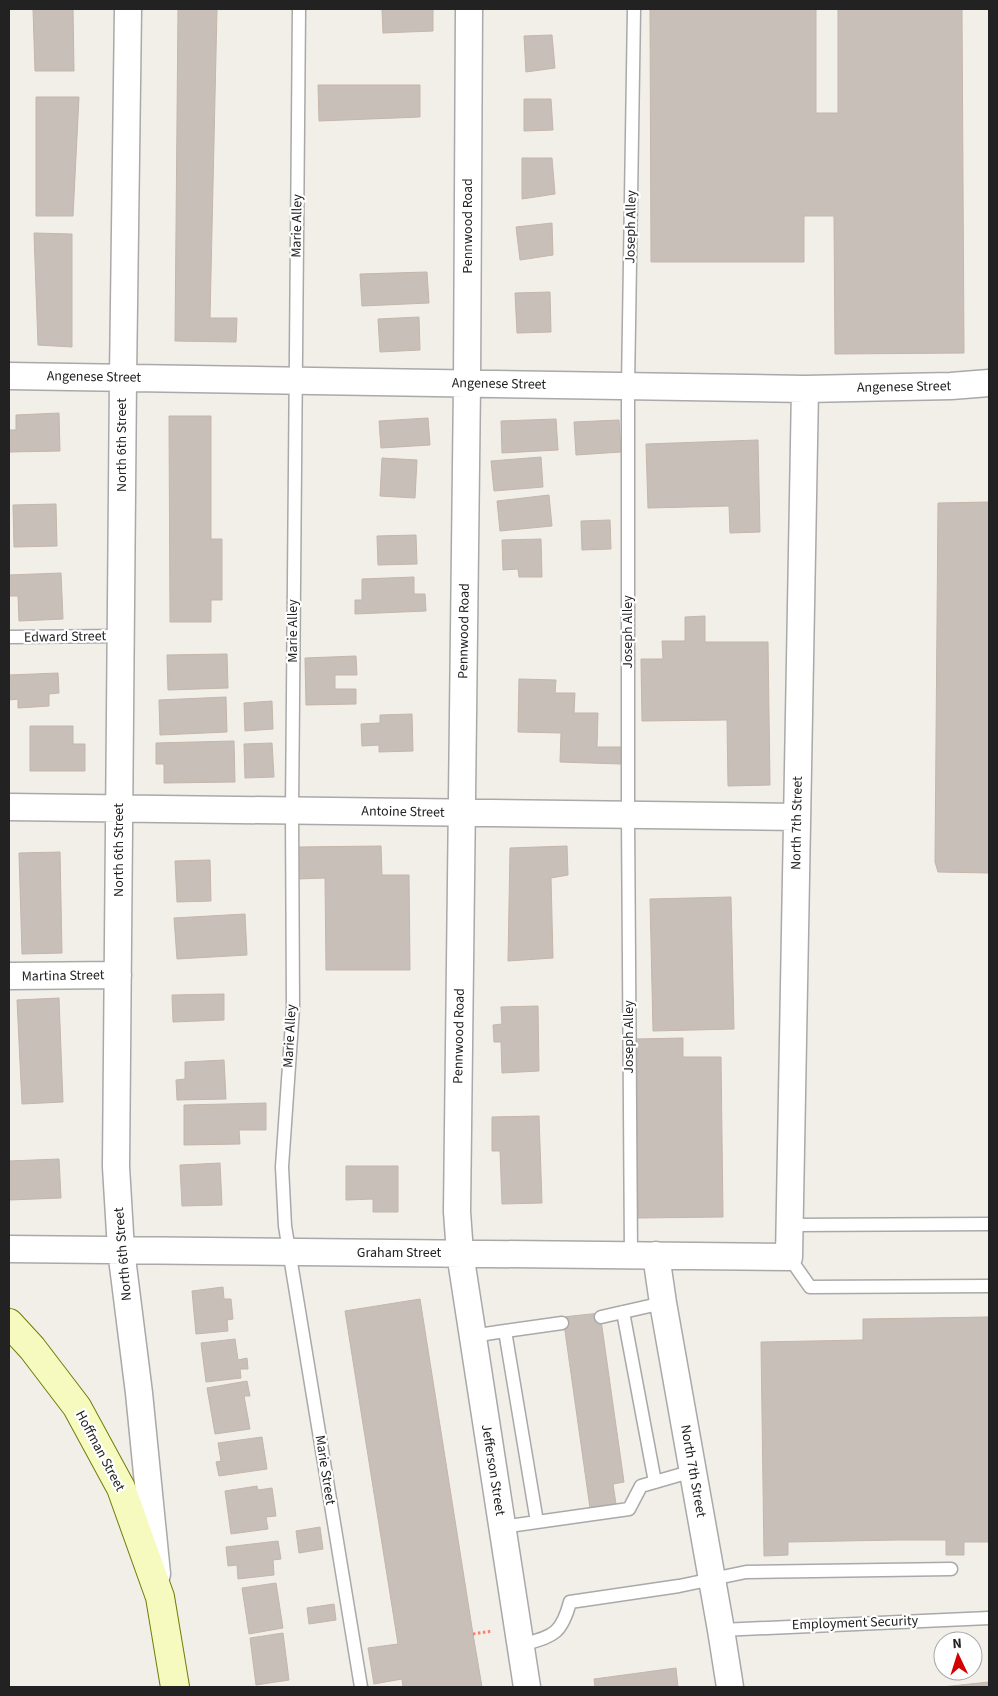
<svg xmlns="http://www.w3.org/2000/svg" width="998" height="1696" viewBox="0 0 998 1696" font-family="'Source Sans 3',sans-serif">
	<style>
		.building { fill: #c7bfb8; stroke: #c4b6ab }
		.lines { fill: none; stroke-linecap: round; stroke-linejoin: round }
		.lane-casing { stroke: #a9a9a9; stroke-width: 15 }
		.street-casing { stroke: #a9a9a9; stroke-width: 29 }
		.secondary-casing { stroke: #707d05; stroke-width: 30 }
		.path { stroke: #fa8072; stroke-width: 3; stroke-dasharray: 2.5 2.5; stroke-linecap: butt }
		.lane { stroke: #fff; stroke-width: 12 }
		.street { stroke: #fff; stroke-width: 26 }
		.secondary { stroke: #f7fabf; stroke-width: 28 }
		.labels { text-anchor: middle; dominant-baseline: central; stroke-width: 4.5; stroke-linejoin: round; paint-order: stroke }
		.street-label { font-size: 14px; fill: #222; stroke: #fff }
	</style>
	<rect width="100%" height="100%" fill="#f2efe9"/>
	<path class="building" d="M33,9H73L74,71H35Z
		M178,9H217L210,318H237L236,342L175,341Z
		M382,9H433V31L383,33Z
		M650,9H816V113H838V9H962L964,353L835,354L834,216H804V262H651Z
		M552,35L555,68L526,72L524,36Z
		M318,85H420V117L319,121Z
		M36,97H79L73,216H36Z
		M524,99H551L553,130L524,131Z
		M522,158H552L555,194L522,199Z
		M552,223L553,255L520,260L516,227Z
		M34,233L72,234V347L38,345Z
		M427,272L429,303L362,306L360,274Z
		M550,292L551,332L517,333L515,293Z
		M419,317L420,350L380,352L378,319Z
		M59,413L60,451L9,452V430H16V415Z
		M169,416H211V539H222V600H211V622H170Z
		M428,418L430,445L381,448L379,421Z
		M556,419L558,450L502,453L501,421Z
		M619,420L621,452L576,455L574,422Z
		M758,440L760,532L730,533L729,506L648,508L646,444Z
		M541,457L543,487L494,491L491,461Z
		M382,458L417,460L415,498L380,496Z
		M549,495L552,526L500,531L497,501Z
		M989,502V873L938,872L935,862L938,503Z
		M56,504L57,546L14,547L13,505Z
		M610,520L611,549L582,550L581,521Z
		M416,535L417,564L378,565L377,536Z
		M541,539L542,577H519L518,569L503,570L502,540Z
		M61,573L63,619L19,621L18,596H9V575Z
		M414,577V594H425L426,611L355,614V600H362V579Z
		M705,616V642H768L770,785L728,786L727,720L642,721L641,659H663L662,641H685V617Z
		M227,654L228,688L168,690L167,655Z
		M356,656L357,675H335V689H356V704L306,705L305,658Z
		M58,673L59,693L49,694V706L18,708V699L9,700V675Z
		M519,679L556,680L555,693H575L574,713H598L597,747H621V764L560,762L561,733L518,732Z
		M226,697L227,732L160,735L159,700Z
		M272,701L273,729L245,731L244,703Z
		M412,714L413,751L379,752V745L362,746L361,724L380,723V715Z
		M30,726H73V744H85V771H30Z
		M234,741L235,782L164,783V764H156V743Z
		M272,743L274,777L245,778L244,744Z
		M381,846L382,875H409L410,970H326L325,878L298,879V847Z
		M567,846L568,875L551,878L553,958L508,961L510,848Z
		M60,852L62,953L22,954L19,853Z
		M210,860L211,901L177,902L175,861Z
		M731,897L734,1029L653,1031L650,899Z
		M245,914L247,955L177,959L174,918Z
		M224,994V1020L173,1022L172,995Z
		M59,998L63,1102L22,1104L17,1000Z
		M538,1006L539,1071L502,1073L501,1042H494L493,1025L502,1024L501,1007Z
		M683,1038V1057H721L723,1217L638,1218L636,1039Z
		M224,1060L226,1099L177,1100L176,1080L185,1079V1062Z
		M266,1103V1130H239L240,1144L184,1145V1105Z
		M539,1116L542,1203L502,1204L500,1151H492V1117Z
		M59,1159L61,1198L9,1200V1161Z
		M220,1163L222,1205L182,1206L180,1165Z
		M346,1166H398V1212H373V1199L346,1200Z
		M223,1287L224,1299H231L233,1319L227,1320L228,1331L196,1334L192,1291Z
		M420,1299L473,1634L482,1687H403L402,1679L374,1684L368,1648L398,1644L345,1311Z
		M600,1313L624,1482L613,1484L616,1504L590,1508L563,1317Z
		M989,1317V1542H964V1555H946V1540H898L788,1542V1555L764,1556L761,1342L863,1340V1319Z
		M235,1339L238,1360L247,1358L248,1369H240L241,1378L206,1382L201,1343Z
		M247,1381L250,1396H244L250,1429L215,1434L207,1388Z
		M262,1437L267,1469L219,1476L216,1462L221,1461L218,1443Z
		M257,1486L258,1490L272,1488L276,1516L266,1517L268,1529L231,1534L225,1491Z
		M320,1527L323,1549L299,1553L296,1531Z
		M278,1541L281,1559L273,1560L274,1575L238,1579L237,1565L228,1566L226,1547Z
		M276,1583L283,1628L249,1634L242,1588Z
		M334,1604L336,1620L309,1624L307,1608Z
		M283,1633L289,1680L256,1685L250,1638Z
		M676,1668L678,1687H595L594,1679Z
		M989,1682V1687H942Z"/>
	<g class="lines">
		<g class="lane-casing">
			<path id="lane" d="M299,9L292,811L293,1008L282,1167L285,1226L361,1687
				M9,637L121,636
				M790,1225L989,1224
				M631,1255L628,815V387L634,9
				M789,1257L810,1287L989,1286
				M623,1312L655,1482
				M601,1317L663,1303
				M472,1336L505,1331
				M537,1522L505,1331L562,1323
				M502,1527L629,1509L641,1486L693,1471
				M721,1630L989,1618
				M521,1645C552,1636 561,1636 570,1602L679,1586L746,1572L951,1569"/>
		</g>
		<g class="street-casing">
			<path id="street" d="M128,9L123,378L116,1167L121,1250L139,1393L157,1574
				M469,9L467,384L457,1212L460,1253L527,1687
				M9,376L805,389L951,386L989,383
				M9,807L797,817
				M9,976L118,975
				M9,1249L789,1257L805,389
				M656,1255L663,1303L721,1630L730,1687"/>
		</g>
		<g class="secondary-casing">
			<path id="secondary" d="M9,1323L32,1348L77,1407L121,1488L160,1597L175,1687"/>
		</g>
		<path class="path" d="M473,1634L492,1631"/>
		<use href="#lane" class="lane"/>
		<use href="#street" class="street"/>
		<use href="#secondary" class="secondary"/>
	</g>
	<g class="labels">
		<g class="street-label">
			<text transform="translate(297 226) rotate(-89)">Marie Alley</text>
			<text transform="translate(468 226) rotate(-90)">Pennwood Road</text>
			<text transform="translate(631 227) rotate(-89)">Joseph Alley</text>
			<text transform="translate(94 377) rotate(1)">Angenese Street</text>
			<text transform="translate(499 384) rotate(1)">Angenese Street</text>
			<text transform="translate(904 387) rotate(-1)">Angenese Street</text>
			<text transform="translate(122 445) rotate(-90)">North 6th Street</text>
			<text transform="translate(293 631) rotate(-90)">Marie Alley</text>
			<text transform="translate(464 631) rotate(-89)">Pennwood Road</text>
			<text transform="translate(628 632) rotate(-90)">Joseph Alley</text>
			<text transform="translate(65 637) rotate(-1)">Edward Street</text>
			<text transform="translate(403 812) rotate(1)">Antoine Street</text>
			<text transform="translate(797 823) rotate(-89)">North 7th Street</text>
			<text transform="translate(119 850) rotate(-90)">North 6th Street</text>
			<text transform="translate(63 976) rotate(-1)">Martina Street</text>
			<text transform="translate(290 1036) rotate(-87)">Marie Alley</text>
			<text transform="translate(459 1036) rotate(-89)">Pennwood Road</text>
			<text transform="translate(629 1037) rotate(-90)">Joseph Alley</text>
			<text x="399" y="1253">Graham Street</text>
			<text transform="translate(123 1254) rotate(-95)">North 6th Street</text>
			<text transform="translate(100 1451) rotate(62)">Hoffman Street</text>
			<text transform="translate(325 1470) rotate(81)">Marie Street</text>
			<text transform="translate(493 1470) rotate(81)">Jefferson Street</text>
			<text transform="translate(693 1471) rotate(80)">North 7th Street</text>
			<text transform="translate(855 1623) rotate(-2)">Employment Security</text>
		</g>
	</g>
	<rect width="998" height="1696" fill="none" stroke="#222222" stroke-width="20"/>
	<g transform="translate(958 1656) rotate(356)"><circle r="24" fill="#ffffff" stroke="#a7a7a7"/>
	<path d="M0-4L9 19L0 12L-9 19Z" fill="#d40000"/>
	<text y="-8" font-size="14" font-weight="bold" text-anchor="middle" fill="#222222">N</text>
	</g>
</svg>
